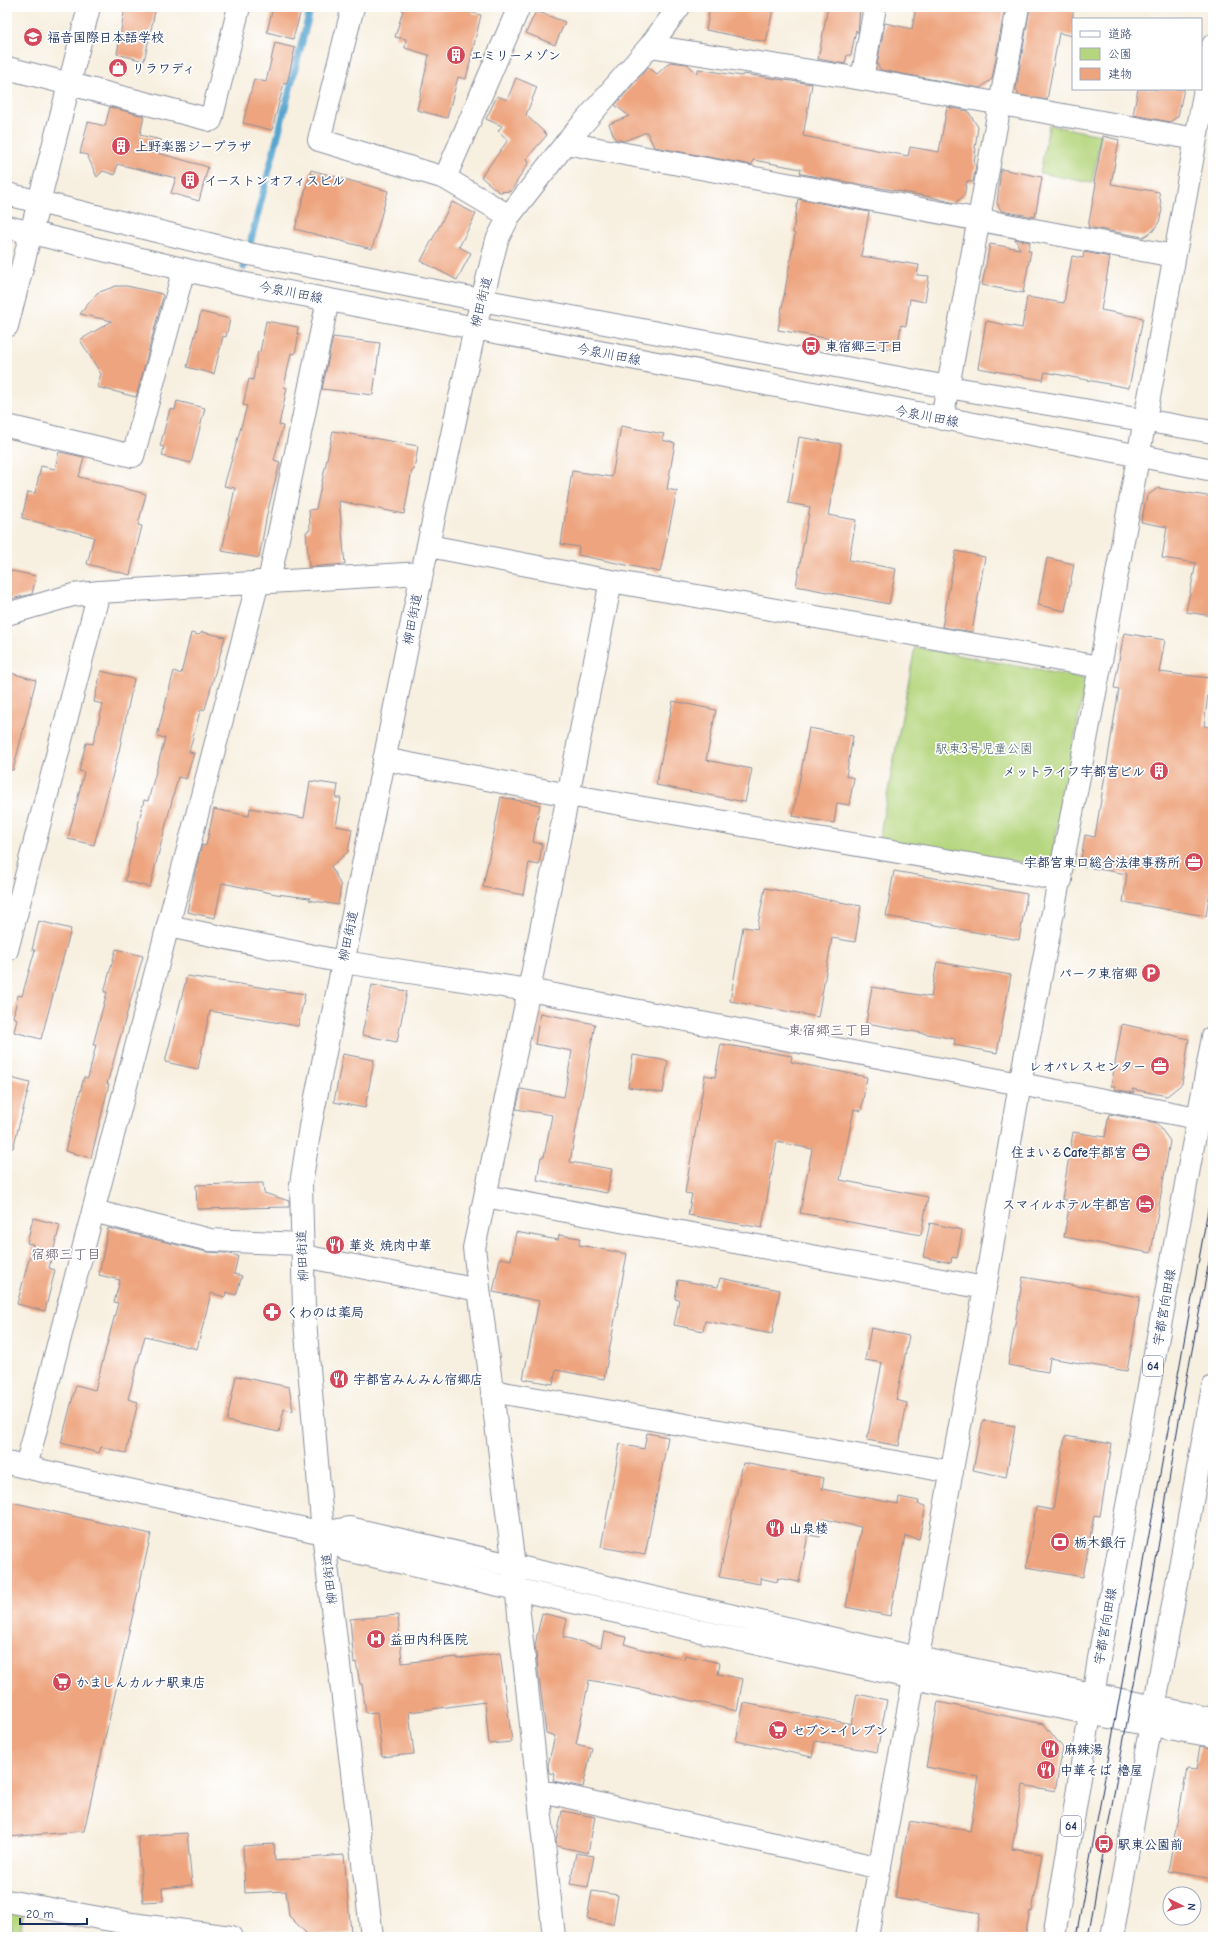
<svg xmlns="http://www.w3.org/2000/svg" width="1220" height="1944" viewBox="0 0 1220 1944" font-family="'Comic Neue','Klee One',sans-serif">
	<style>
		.green { fill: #b5d67e; stroke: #68826e }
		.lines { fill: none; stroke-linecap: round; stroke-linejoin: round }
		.stream { stroke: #57a5d0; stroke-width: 7 }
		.building { fill: #eea57f }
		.minor-casing { stroke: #898f9e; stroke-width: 24 }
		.major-casing { stroke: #898f9e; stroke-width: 24 }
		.minor { stroke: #fff; stroke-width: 22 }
		.major { stroke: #fff; stroke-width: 22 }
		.tram { stroke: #1b2f5e; stroke-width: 1 }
		.labels { text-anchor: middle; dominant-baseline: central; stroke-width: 3.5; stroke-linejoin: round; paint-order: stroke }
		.shield { fill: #fff; stroke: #5f6d8e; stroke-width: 1 }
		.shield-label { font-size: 12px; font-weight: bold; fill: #1b2f5e }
		.poi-label { font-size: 13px; font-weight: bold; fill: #1b2f5e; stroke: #fff; text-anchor: start }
		.street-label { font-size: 13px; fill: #1b2f5e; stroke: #fff }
		.park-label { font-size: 13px; fill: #496168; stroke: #fff }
		.neighbourhood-label { font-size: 14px; fill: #65586a; stroke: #fff }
	</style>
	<rect width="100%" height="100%" fill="#fff"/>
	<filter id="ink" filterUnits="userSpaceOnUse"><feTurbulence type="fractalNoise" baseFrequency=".025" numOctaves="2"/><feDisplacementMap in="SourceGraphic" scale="8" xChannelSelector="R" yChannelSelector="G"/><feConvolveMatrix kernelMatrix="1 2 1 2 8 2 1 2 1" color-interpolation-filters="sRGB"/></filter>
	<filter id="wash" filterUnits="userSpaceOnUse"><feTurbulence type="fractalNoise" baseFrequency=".012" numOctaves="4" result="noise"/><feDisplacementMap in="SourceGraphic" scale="16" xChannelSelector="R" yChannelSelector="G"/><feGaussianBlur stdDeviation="0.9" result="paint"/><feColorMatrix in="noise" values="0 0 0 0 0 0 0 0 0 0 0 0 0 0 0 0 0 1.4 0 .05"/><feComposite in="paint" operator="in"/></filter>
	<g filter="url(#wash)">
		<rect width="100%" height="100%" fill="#f7efdf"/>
		<path class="green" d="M1049,125L1101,135L1092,183L1040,173Z
			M915,647L1086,679L1050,867L879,839Z
			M7,1911L23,1913L20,1937H11L12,1926L7,1920Z"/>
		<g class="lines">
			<path class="stream" d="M244,267L311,7"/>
		</g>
		<g id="blocks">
			<path class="building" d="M125,7H156L144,61L117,54Z
				M273,7H302L293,39L267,32Z
				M404,7H474L473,13L481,15L466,79L458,77L447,118L417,110L429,55L405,48L406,39L395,37Z
				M710,7H762L773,9L766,42L706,30Z
				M828,7H860L858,33L856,30L851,55H847L845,64L818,59Z
				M916,7H1005L992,79L980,88L881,70L877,64L885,23L912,29Z
				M1030,7H1073V36L1059,33L1047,100L1019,95L1016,89Z
				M536,11L565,22L555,45L526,33Z
				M275,43L295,48L287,84L284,83L272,130L243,123L254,79L266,82Z
				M670,62L687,64L698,74V69L742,76L743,74L812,84L803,136L908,156L910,147L939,152L947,107L968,111L978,127L975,148L976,149L974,164L976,165L973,182L967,181L964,196L955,203L931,197L802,174L800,173L801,169L753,160L752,165L654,147L647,132L624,141L615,139L609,124L629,116L615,105L648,67L657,74Z
				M516,78L537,87L526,115L547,135L526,159L529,162L511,191L499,192L481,177L508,140L498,131L502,126L486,119L497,96L507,100Z
				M1138,89H1184L1178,116L1170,122L1133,115Z
				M110,107L144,116L140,135L161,140L158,153L208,167L199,201L171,193L176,178L117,164L115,175L103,171L97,177L87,155L80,153L88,122L105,126Z
				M1103,136L1119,140L1111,184L1159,192L1162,210L1159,222L1153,231L1143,237L1088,227L1096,184L1094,183Z
				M1001,169L1042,177L1035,217L1001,211L997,203Z
				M311,170L388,191L372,249L295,229Z
				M798,199L869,212L861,256L919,265L917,275L929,276L925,302L910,299L906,326L901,325L897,350L778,330L795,234L793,233Z
				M452,202L476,214L459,247L471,253L457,280L421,261Z
				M1015,239L1030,242L1028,251H1031L1023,293L982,285L990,244L1020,249Z
				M1084,252L1110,257L1101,310L1143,318L1129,388L1045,372L1043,380L978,368L986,321L1022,328L1027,297L1064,303L1072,256L1083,258Z
				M116,286H127L162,294L163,297L136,397L97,387L101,374L80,340L112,321L80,314L97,293Z
				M201,312L230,319L226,337L223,336L214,374L187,367Z
				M266,321L298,327L297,334H299L295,354L291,353L284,387L287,388L279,425L283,426L274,460L280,462L267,514L259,558L222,551L235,488L224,486L247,406L243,405L249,379L253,380L258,351L260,352Z
				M333,337L380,343L373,395L322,389Z
				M177,401L205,408L191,463L162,456L164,447L160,446L170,409L175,410Z
				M621,426L664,434L662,440L675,443L667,489L677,491L660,572L578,555L579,547L561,544L572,471L612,477Z
				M333,431L418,446L414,470H412L404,514L339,501L345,564L309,567L306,532L310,530L309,510L316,509Z
				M799,437L841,444L828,515L856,520L849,560L896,569L889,604L796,586L810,507L788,503Z
				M59,452L84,457L79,477L146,494L138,525L142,526L130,575L87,564L94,537L22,518L28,492L35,493L41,466L55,469Z
				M1158,488L1213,497V616L1186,612L1196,563L1162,558L1167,527L1141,522L1147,496Z
				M956,551L985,557L972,632L942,627Z
				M1047,558L1074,564L1065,611L1038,605Z
				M7,570L36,576L32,594L7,600Z
				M202,632L225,637L205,709L200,711L189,752L194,753L186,779L178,777L150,887L125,881L144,800L148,801L165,738L157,736L174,671L181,674L191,633L199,635Z
				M1124,633L1165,640L1159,672L1210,678L1204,726L1213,728V872L1206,916L1123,902L1127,874L1080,866L1085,835L1095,837L1119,689L1114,688Z
				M101,671L134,679L119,751L94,845L68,839L84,772L79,771L86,743L93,744L103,704L94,702Z
				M7,672L36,680L13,770H7Z
				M673,701L716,710L706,760L752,769L745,802L656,785Z
				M809,728L853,736L846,776L854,778L849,805L837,803L834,823L793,816Z
				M310,781L338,785L336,798H341L336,826L352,829L348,852L331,866L341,886L338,905L309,900L310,898L276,894L222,883L215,918L187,912L198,859L202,845L206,846L214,809L249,816L250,808L304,818Z
				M501,797L540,805L533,842L542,844L539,865L529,863L523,895L483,887Z
				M894,871L1027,894L1019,940L886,916Z
				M765,888L861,906L855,942L832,938L818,1017L730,1001L743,927L757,929Z
				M39,921L71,929L41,1039L14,1032L17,1019L13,1017L18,995L22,996L35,950H32Z
				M116,949L143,956L107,1084H109L91,1158L65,1151L84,1077L88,1078L96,1045H93L107,992H104Z
				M937,962L1011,975L997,1053L954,1045L955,1039L866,1023L872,987L931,997Z
				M187,976L305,994L298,1026L210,1011L198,1069L165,1062Z
				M372,985L407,991L397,1042L362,1035Z
				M540,1013L595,1024L570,1162L612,1169L607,1193L537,1180L541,1157H544L552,1115L516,1109L521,1089L564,1097L572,1051L535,1044Z
				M1122,1024L1189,1039L1182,1084L1167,1096L1132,1089L1134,1093L1114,1089L1115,1086H1111Z
				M721,1044L792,1056L791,1062L867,1077L861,1111L854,1109L840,1180L928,1197L921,1235L800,1213L812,1149L777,1142L762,1228L688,1215L692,1194L685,1193L705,1075L715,1077Z
				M343,1054L374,1060L365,1108L334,1102Z
				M633,1055L668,1061L663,1093L628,1087Z
				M7,1077L30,1083L13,1148L7,1147Z
				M1109,1114L1157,1123L1170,1141L1151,1253L1064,1237L1070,1201L1062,1199L1073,1132L1105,1137Z
				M263,1183L264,1193L289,1201V1207L197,1209L196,1185Z
				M33,1218L60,1225L49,1268L55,1270L45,1311L17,1304L33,1244L27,1243Z
				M930,1223L962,1230L957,1258L952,1257L951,1263L923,1257Z
				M108,1228L207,1252L226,1253L238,1256L234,1274L242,1276L236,1295L226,1292L225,1297L211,1293L197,1349L145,1336L128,1399L138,1402L126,1453L101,1447L99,1453L61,1443L76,1385L95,1390L118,1303L114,1302L120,1280L99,1275Z
				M516,1232L558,1240L559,1235L580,1238L579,1245L627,1254L604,1379L556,1370L553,1384L523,1379L539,1301L493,1292L500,1258L511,1260Z
				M1023,1277L1140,1297L1127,1371L1050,1358L1048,1372L1008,1365Z
				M720,1278L780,1290L772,1334L705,1321L703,1331L674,1325L679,1300L675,1299L678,1280L718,1287Z
				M871,1328L909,1336L896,1400L907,1403L899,1446L867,1440L882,1363L865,1360Z
				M236,1376L289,1387L293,1411L284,1409L279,1432L227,1421Z
				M983,1420L1015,1426L1006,1477L973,1470Z
				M647,1433L668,1437L645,1555L601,1547L620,1444L644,1449Z
				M1065,1436L1112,1444L1100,1516L1094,1515L1083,1577L1026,1567L1036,1507L1053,1510Z
				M743,1463L824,1478L822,1489L898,1504L899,1497L919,1501L918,1504L926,1506L919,1539L905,1536L890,1616L846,1607L861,1527L823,1519L820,1537L808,1535L799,1582L778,1578L777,1582L760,1578V1584L719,1577Z
				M7,1501L151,1534L84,1831L7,1837Z
				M542,1613L567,1619L563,1637L601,1647L604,1632L626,1637L624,1644L641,1649L684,1659L685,1655L720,1663L718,1674L743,1679L737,1711L658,1693L589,1680L576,1744L592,1748L583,1787L553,1781L555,1774L549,1773L548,1765L555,1736L546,1733L535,1645Z
				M398,1615L402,1663L457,1657V1659L500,1653L512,1742L489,1744L485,1702L409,1712L414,1754L382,1757L377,1712L366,1713L362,1684H360L356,1662L354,1663L350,1619Z
				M857,1694L887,1700L877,1752L815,1741L812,1757L736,1741L744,1703L851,1724Z
				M938,1702L1044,1724L1063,1748L1055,1791L1023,1785L1012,1849L1042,1854L1032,1912L1030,1911L1025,1937H976L980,1913L895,1898L909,1821L970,1831L979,1777L926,1767Z
				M1200,1746L1213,1748V1879L1168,1871L1187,1769L1196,1770Z
				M562,1811L595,1817L588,1853L557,1846L556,1841Z
				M187,1833L192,1885L162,1888L163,1901L143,1902L138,1836Z
				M274,1844L275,1861L344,1855L351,1933L310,1937L289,1916L286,1891L245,1893L243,1846Z
				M576,1853L594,1856L588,1887L570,1884Z
				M592,1891L618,1895L613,1924L587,1919Z"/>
		</g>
	</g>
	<g filter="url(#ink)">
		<use href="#blocks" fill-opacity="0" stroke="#898f9e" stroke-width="1"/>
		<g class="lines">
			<g class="minor-casing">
				<path id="minor" d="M353,7L319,140L445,178L509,216
					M650,46L862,79L1196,139
					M7,68L211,120L239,7
					M862,79L875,7
					M566,143L1174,256
					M445,178L519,7
					M7,194L249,254L481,300L948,387L1213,432
					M7,227L241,283L1213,470
					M7,326L89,7
					M942,419L1018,7
					M7,426L133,456L184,269
					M429,546L611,581L1100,667
					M269,581L328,300
					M7,614L73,595L99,592L422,573
					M384,759L568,795L1061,880
					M168,926L343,962L529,990L1213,1121
					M7,950L99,592
					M485,1196L985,1288
					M93,1211L210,1240L301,1244
					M303,1256L479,1290
					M492,1391L952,1472
					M7,1463L323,1533L349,1528L918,1658L1213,1719
					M26,1467L258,582
					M323,1533L347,1550C635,1616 922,1685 1213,1736
					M538,1790L880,1868
					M7,1901L132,1924L231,1937
					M372,1937L323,1533L304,1309L301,1184L310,1127L422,573L475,328L497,240L509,216L566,143L650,46L679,7
					M554,1937L514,1567L474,1248L529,990L611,581
					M867,1937L985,1288L1020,1084L1100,667L1213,45"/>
			</g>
			<g class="major-casing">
				<path id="major" d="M1054,1937L1100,1653L1213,1037
					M1112,1937L1213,1387"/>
			</g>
			<use href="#minor" class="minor"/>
			<use href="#major" class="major"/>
			<path class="tram" d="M1076,1937L1213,1182
				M1088,1937L1152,1584L1181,1408L1213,1241"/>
		</g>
	</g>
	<defs>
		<g id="school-disc" transform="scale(1)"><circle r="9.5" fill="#d1495b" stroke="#fff"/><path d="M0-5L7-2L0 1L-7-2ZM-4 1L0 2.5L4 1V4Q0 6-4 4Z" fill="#fff"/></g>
		<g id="building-disc" transform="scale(1)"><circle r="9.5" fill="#d1495b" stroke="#fff"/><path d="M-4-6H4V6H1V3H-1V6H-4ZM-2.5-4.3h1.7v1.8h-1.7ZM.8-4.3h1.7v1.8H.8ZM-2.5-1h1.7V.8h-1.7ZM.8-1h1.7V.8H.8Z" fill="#fff"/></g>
		<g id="shop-disc" transform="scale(1)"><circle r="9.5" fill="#d1495b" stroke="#fff"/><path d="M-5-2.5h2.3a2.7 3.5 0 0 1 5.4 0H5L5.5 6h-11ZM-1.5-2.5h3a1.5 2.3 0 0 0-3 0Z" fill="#fff"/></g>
		<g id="bus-disc" transform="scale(1)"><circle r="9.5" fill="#d1495b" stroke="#fff"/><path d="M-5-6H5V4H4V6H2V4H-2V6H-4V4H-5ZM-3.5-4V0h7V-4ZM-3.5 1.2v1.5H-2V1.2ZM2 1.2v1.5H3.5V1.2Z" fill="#fff"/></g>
		<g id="office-disc" transform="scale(1)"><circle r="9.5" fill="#d1495b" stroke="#fff"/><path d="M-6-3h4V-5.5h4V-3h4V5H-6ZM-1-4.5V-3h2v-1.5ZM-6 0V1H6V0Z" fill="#fff"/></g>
		<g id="parking-disc" transform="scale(1)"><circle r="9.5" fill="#d1495b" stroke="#fff"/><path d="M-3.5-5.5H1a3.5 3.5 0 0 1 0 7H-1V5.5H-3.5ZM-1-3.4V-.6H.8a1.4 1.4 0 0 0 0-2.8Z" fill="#fff"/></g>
		<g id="hotel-disc" transform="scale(1)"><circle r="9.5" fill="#d1495b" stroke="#fff"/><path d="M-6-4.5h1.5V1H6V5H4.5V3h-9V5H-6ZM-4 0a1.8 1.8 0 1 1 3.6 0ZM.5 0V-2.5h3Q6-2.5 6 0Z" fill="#fff"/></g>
		<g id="restaurant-disc" transform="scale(1)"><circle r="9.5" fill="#d1495b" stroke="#fff"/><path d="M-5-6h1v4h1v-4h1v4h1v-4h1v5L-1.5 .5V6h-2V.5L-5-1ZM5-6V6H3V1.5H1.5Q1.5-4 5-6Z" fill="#fff"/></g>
		<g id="pharmacy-disc" transform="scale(1)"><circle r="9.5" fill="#d1495b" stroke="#fff"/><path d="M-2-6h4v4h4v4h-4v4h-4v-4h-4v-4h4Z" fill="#fff"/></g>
		<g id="bank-disc" transform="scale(1)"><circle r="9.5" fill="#d1495b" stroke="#fff"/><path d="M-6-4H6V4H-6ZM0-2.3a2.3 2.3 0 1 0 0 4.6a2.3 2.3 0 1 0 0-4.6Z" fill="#fff"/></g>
		<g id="hospital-disc" transform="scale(1)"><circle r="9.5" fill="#d1495b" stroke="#fff"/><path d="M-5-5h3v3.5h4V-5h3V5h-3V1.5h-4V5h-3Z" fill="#fff"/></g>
		<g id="supermarket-disc" transform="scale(1)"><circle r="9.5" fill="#d1495b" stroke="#fff"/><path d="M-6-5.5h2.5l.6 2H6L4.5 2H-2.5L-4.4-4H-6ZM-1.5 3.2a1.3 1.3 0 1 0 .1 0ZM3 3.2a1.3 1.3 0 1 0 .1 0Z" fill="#fff"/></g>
	</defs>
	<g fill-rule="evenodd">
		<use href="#school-disc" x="33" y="37"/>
		<use href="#building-disc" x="456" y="55"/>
		<use href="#shop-disc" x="118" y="68"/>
		<use href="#building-disc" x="121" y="146"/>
		<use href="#building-disc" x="190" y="180"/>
		<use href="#bus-disc" x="811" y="346"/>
		<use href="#building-disc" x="1159" y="771"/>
		<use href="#office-disc" x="1194" y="862"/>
		<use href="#parking-disc" x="1151" y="973"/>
		<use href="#office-disc" x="1160" y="1066"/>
		<use href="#office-disc" x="1141" y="1152"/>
		<use href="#hotel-disc" x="1145" y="1204"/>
		<use href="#restaurant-disc" x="335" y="1245"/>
		<use href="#pharmacy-disc" x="272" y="1312"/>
		<use href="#restaurant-disc" x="339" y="1379"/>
		<use href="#restaurant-disc" x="775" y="1528"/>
		<use href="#bank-disc" x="1060" y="1542"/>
		<use href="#hospital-disc" x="376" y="1639"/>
		<use href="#supermarket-disc" x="62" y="1682"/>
		<use href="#supermarket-disc" x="778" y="1730"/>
		<use href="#restaurant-disc" x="1050" y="1749"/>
		<use href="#restaurant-disc" x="1046" y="1770"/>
		<use href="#bus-disc" x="1104" y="1844"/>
	</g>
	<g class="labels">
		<g class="shield">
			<rect x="1143" y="1356" width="20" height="20" rx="3"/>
			<rect x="1061" y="1816" width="20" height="20" rx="3"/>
		</g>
		<g class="shield-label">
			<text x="1153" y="1366">64</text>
			<text x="1071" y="1826">64</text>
		</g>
		<g class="poi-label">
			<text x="47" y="37">福音国際日本語学校</text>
			<text x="470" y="55">エミリーメゾン</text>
			<text x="132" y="68">リラワディ</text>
			<text x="135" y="146">上野楽器ジープラザ</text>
			<text x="204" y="180">イーストンオフィスビル</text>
			<text x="825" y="346">東宿郷三丁目</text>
			<text x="1145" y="771" text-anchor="end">メットライフ宇都宮ビル</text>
			<text x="1180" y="862" text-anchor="end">宇都宮東口総合法律事務所</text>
			<text x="1137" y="973" text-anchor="end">パーク東宿郷</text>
			<text x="1146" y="1066" text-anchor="end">レオパレスセンター</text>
			<text x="1127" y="1152" text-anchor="end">住まいるCafe宇都宮</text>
			<text x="1131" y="1204" text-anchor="end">スマイルホテル宇都宮</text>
			<text x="349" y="1245">華炎 焼肉中華</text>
			<text x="286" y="1312">くわのは薬局</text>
			<text x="353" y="1379">宇都宮みんみん宿郷店</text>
			<text x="789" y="1528">山泉楼</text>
			<text x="1074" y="1542">栃木銀行</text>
			<text x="390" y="1639">益田内科医院</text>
			<text x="76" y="1682">かましんカルナ駅東店</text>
			<text x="792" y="1730">セブン-イレブン</text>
			<text x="1064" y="1749">麻辣湯</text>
			<text x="1060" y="1770">中華そば 櫓屋</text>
			<text x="1118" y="1844">駅東公園前</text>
		</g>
		<g class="street-label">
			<text transform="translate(291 292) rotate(11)">今泉川田線</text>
			<text transform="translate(481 302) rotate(-76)">柳田街道</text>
			<text transform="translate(609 354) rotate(11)">今泉川田線</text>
			<text transform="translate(927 416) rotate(11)">今泉川田線</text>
			<text transform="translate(412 619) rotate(-79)">柳田街道</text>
			<text transform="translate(348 936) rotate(-78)">柳田街道</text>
			<text transform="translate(302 1256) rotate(-92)">柳田街道</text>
			<text transform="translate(1164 1307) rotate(-80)">宇都宮向田線</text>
			<text transform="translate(329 1579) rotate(-97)">柳田街道</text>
			<text transform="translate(1105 1626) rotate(-80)">宇都宮向田線</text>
		</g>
		<g class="park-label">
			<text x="984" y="748">駅東3号児童公園</text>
		</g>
		<g class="neighbourhood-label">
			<text x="830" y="1030">東宿郷三丁目</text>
			<text x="66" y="1254">宿郷三丁目</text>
		</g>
	</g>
	<rect width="1220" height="1944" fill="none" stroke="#fff" stroke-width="24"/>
	<rect x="1072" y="18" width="130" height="72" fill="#ffffff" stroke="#a4acbf"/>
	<rect x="1080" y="31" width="20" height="6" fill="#ffffff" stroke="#a4acbf"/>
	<text x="1108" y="38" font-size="12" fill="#1b2f5e">道路</text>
	<rect x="1080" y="48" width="20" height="12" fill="#b5d67e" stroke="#a4acbf"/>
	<text x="1108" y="58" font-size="12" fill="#1b2f5e">公園</text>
	<rect x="1080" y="68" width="20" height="12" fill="#eea57f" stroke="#a4acbf"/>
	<text x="1108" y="78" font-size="12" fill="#1b2f5e">建物</text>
	<g transform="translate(1182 1906) rotate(95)"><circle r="19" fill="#ffffff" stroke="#a4acbf"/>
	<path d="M0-3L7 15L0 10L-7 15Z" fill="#d1495b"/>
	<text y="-6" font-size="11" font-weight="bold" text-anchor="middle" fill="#1b2f5e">N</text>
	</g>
	<path d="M20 1918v6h67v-6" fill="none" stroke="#1b2f5e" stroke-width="2"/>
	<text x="26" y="1918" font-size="12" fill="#1b2f5e" stroke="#ffffff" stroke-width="3" paint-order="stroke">20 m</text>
</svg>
